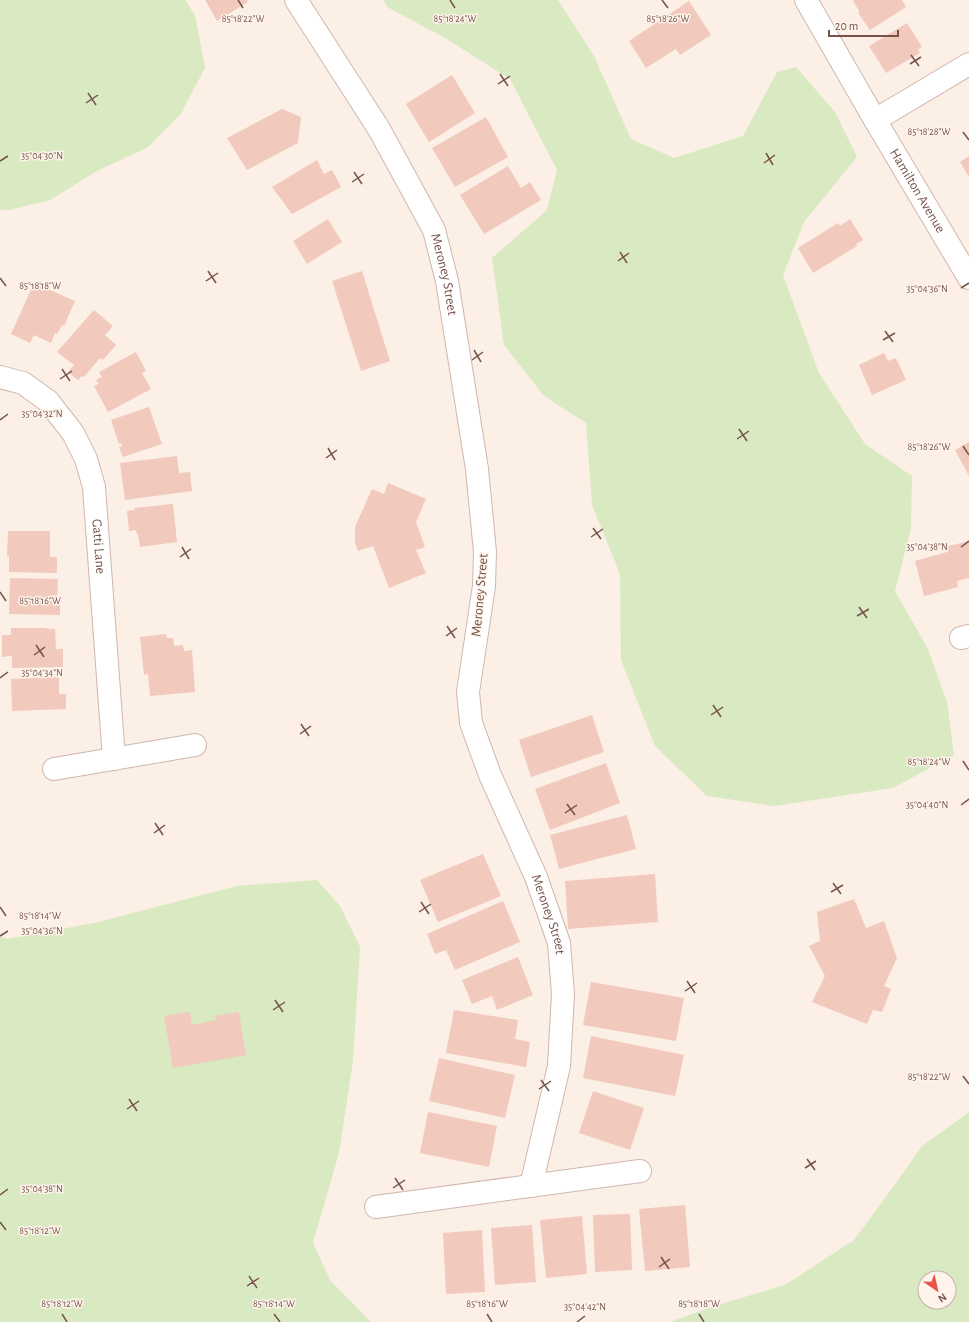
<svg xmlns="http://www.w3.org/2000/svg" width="969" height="1322" viewBox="0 0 969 1322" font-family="'Alegreya Sans',sans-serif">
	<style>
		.green { fill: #d9eac3; fill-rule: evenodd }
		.building { fill: #f1c9bd }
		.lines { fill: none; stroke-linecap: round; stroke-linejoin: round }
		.minor-casing { stroke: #d0b7ae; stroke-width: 24 }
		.minor { stroke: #fff; stroke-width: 22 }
		.ticks { fill: none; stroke: #75524a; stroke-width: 1.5 }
		.labels { text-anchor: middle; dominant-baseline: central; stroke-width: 3; stroke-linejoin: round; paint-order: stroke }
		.street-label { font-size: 14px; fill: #75524a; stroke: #fff4eb }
		.ticks-label { font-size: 10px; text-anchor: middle; fill: #75524a; stroke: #fff4eb; stroke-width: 3; stroke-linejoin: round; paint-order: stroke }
	</style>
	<rect width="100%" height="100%" fill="#fcefe5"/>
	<path class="green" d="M0,0H185L195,15L205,68L180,115L148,147L97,171L50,200L9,210H0Z
		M383,0H558L594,56L631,139L674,158L743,136L777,72L796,67L835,112L857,157L804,222L783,275L819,373L865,444L912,476L911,528L895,591L928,649L947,702L954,755L893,788L774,806L707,796L655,746L621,660L620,574L592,505L586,423L544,396L504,345L492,258L547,210L557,170L510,79L445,38L387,7Z
		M317,880L340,906L360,947L353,1061L339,1153L313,1243L330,1280L371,1322H0V936L7,939L94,923L237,886Z
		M969,1112V1322H670L714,1306L785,1285L854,1240L896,1183L922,1146ZM925,1278H949V1302H925Z"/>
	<path class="building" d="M205,0H247L248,2L217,21Z
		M854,0H902L906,7L870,30L858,13L860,12L853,1Z
		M689,1L711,35L680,55L676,49L646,68L629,41Z
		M907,23L922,47L918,49L920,53L886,73L869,46Z
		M452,75L475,113L429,142L406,104Z
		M282,109L301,117L298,143L247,170L227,138Z
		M486,117L508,157L455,187L432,148Z
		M969,156V177L960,162Z
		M317,160L324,174L332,170L341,187L292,214L272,187Z
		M508,166L521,188L530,182L541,200L484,234L460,195Z
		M328,219L342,242L307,264L293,241Z
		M850,219L863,240L856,244L857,246L813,273L798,248L838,223L840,226Z
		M362,271L390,361L361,371L332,281Z
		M34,283L75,301L64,326L62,325L57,334L55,333L51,343L34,335L30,343L11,334Z
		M94,310L113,326L105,335L116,345L103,360L100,358L84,377L82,376L78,380L68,372L74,365L57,352Z
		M136,352L146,371L142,373L151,389L108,412L94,386L99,384L96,380L102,377L99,372Z
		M884,353L888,361L896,358L906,380L872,395L859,365Z
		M149,407L162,444L123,457L119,447H122L121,443L119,444L111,420Z
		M969,442V476L955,450Z
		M177,456L179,473L190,472L192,491L125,500L120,463Z
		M388,483L426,499L416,522L425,547L416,550L426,573L389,588L373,546L358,551L355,542V527L372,489L384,494Z
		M173,504L177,542L140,547L138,534H137L136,530L129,531L127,511L135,510L134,508Z
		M8,531H50V557H57V573L9,572V556H7Z
		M969,541V578L957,581L958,587L924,596L915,561L947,552L945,547Z
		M10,578L58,579L57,601H60V615L9,614Z
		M11,628H47V629H55L56,649H63V667L12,668V656L2,657V635H11Z
		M166,634L167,638H173L174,646L183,645L184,651L192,650L195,692L150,696L148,674L144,675L140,637Z
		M59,677V694H66V709L12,711L11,679Z
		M592,715L604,752L531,777L519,740Z
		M606,763L620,803L550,830L535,789Z
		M627,815L636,849L559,869L550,835Z
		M483,854L501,896L438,922L420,880Z
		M655,874L658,922L568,929L565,881Z
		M854,899L866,928L884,921L897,958L884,986L891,989L882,1012L873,1010L867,1024L812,1002L825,976L809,946L820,941L817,912Z
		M503,901L520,942L455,970L446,950L435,954L427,934Z
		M518,957L533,995L497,1010L492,996L472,1004L462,980Z
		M591,982L684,998L676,1041L583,1025Z
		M454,1010L518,1020L515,1039L530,1042L526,1067L446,1053Z
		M190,1012L192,1025L216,1020L215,1016L239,1012L246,1055L173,1068L164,1016Z
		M591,1036L684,1055L675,1096L583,1078Z
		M439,1058L515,1075L505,1118L429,1101Z
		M593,1091L644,1108L630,1150L579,1133Z
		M428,1112L497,1126L489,1167L420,1153Z
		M685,1205L690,1267L645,1271L639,1209Z
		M630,1214L632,1270L595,1272L593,1215Z
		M582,1216L587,1274L546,1278L540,1220Z
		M532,1225L536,1282L495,1285L491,1228Z
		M482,1230L485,1292L446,1294L443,1233Z"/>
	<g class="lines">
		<g class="minor-casing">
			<g id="minor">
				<path id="s1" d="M296,0L379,129L434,230L447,281L477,469L485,552L484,586L468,692L471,723L490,775L536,877L559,943L563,994L559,1066L531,1186"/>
				<path id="s2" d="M806,0L875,120L969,278"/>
				<path d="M875,120L969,64"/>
				<path id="s3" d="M0,377L23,383L48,401L73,433L86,459L94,487L114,759"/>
				<path d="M961,638L969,636"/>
				<path d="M54,769L195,745"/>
				<path d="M376,1207L640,1171"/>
			</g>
		</g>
		<use href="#minor" class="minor"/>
	</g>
	<path class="ticks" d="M238,0L243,8M450,0L455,8M662,0L668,8M911,55L919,66M910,64L921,57M500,74L508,86M498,84L510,76M88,93L96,105M86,103L98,95M963,132L969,140M766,153L773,165M0,161L8,156M764,163L775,155M354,172L362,184M352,182L364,174M620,252L627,263M618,261L629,253M208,271L216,283M0,278L6,286M206,281L218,273M961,288L969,283M885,331L893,342M883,340L895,333M474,350L481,362M472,360L483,352M62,369L70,381M60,379L72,371M0,420L8,414M739,429L747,441M737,439L749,431M963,446L969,455M328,448L335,460M326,458L337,450M593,528L601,539M591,537L603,529M182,547L189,559M961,547L969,541M180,557L191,549M0,592L6,601M859,607L867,618M857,616L869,609M447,626L455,638M446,636L457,628M36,645L44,657M34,655L45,647M0,678L8,672M713,705L721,717M711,715L723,707M301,724L309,736M300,734L311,726M963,761L969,770M567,804L575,815M961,805L969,799M565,813L577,805M155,823L163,835M154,833L165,825M833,883L841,894M831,892L843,885M421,902L429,914M0,907L6,916M419,912L431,904M0,936L8,931M687,981L695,993M685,991L697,983M275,1000L283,1012M273,1010L285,1002M963,1076L969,1084M541,1080L549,1091M539,1089L551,1081M129,1099L137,1111M127,1109L139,1101M807,1159L815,1170M805,1168L816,1161M395,1178L403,1190M393,1188L405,1180M0,1195L8,1189M0,1222L6,1230M661,1257L669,1269M659,1267L670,1259M249,1276L257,1288M247,1286L259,1278M62,1314L67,1322M274,1314L280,1322M487,1314L492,1322M699,1314L704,1322M577,1322L585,1316"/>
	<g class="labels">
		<g class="street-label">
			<text stroke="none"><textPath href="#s2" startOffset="221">Hamilton Avenue</textPath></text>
			<text stroke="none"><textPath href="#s1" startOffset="314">Meroney Street</textPath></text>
			<text stroke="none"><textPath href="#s3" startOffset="213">Gatti Lane</textPath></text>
			<text transform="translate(480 595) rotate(-85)">Meroney Street</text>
			<text stroke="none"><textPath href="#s1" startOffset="974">Meroney Street</textPath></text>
		</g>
	</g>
	<g class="ticks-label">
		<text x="243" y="22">85°18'22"W</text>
		<text x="455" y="22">85°18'24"W</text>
		<text x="668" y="22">85°18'26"W</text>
		<text x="929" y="135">85°18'28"W</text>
		<text x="42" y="159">35°04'30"N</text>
		<text x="40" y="289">85°18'18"W</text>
		<text x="927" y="292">35°04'36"N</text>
		<text x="42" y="417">35°04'32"N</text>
		<text x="929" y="450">85°18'26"W</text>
		<text x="927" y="550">35°04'38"N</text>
		<text x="40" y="604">85°18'16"W</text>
		<text x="42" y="676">35°04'34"N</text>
		<text x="929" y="765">85°18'24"W</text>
		<text x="927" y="808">35°04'40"N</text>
		<text x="40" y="919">85°18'14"W</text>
		<text x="42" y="934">35°04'36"N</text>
		<text x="929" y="1080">85°18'22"W</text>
		<text x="42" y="1192">35°04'38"N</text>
		<text x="40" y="1234">85°18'12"W</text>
		<text x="62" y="1307">85°18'12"W</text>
		<text x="274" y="1307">85°18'14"W</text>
		<text x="487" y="1307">85°18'16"W</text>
		<text x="699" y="1307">85°18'18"W</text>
		<text x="585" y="1310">35°04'42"N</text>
	</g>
	<g transform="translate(937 1290) rotate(146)"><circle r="19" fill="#fff4eb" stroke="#c8b3ab"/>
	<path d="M0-3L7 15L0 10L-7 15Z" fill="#e5534b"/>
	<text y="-6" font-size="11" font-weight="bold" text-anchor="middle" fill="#75524a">N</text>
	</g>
	<path d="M829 30v6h69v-6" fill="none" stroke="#75524a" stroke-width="2"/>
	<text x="835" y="30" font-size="12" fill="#75524a" stroke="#fff4eb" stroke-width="3" paint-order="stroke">20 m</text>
</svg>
